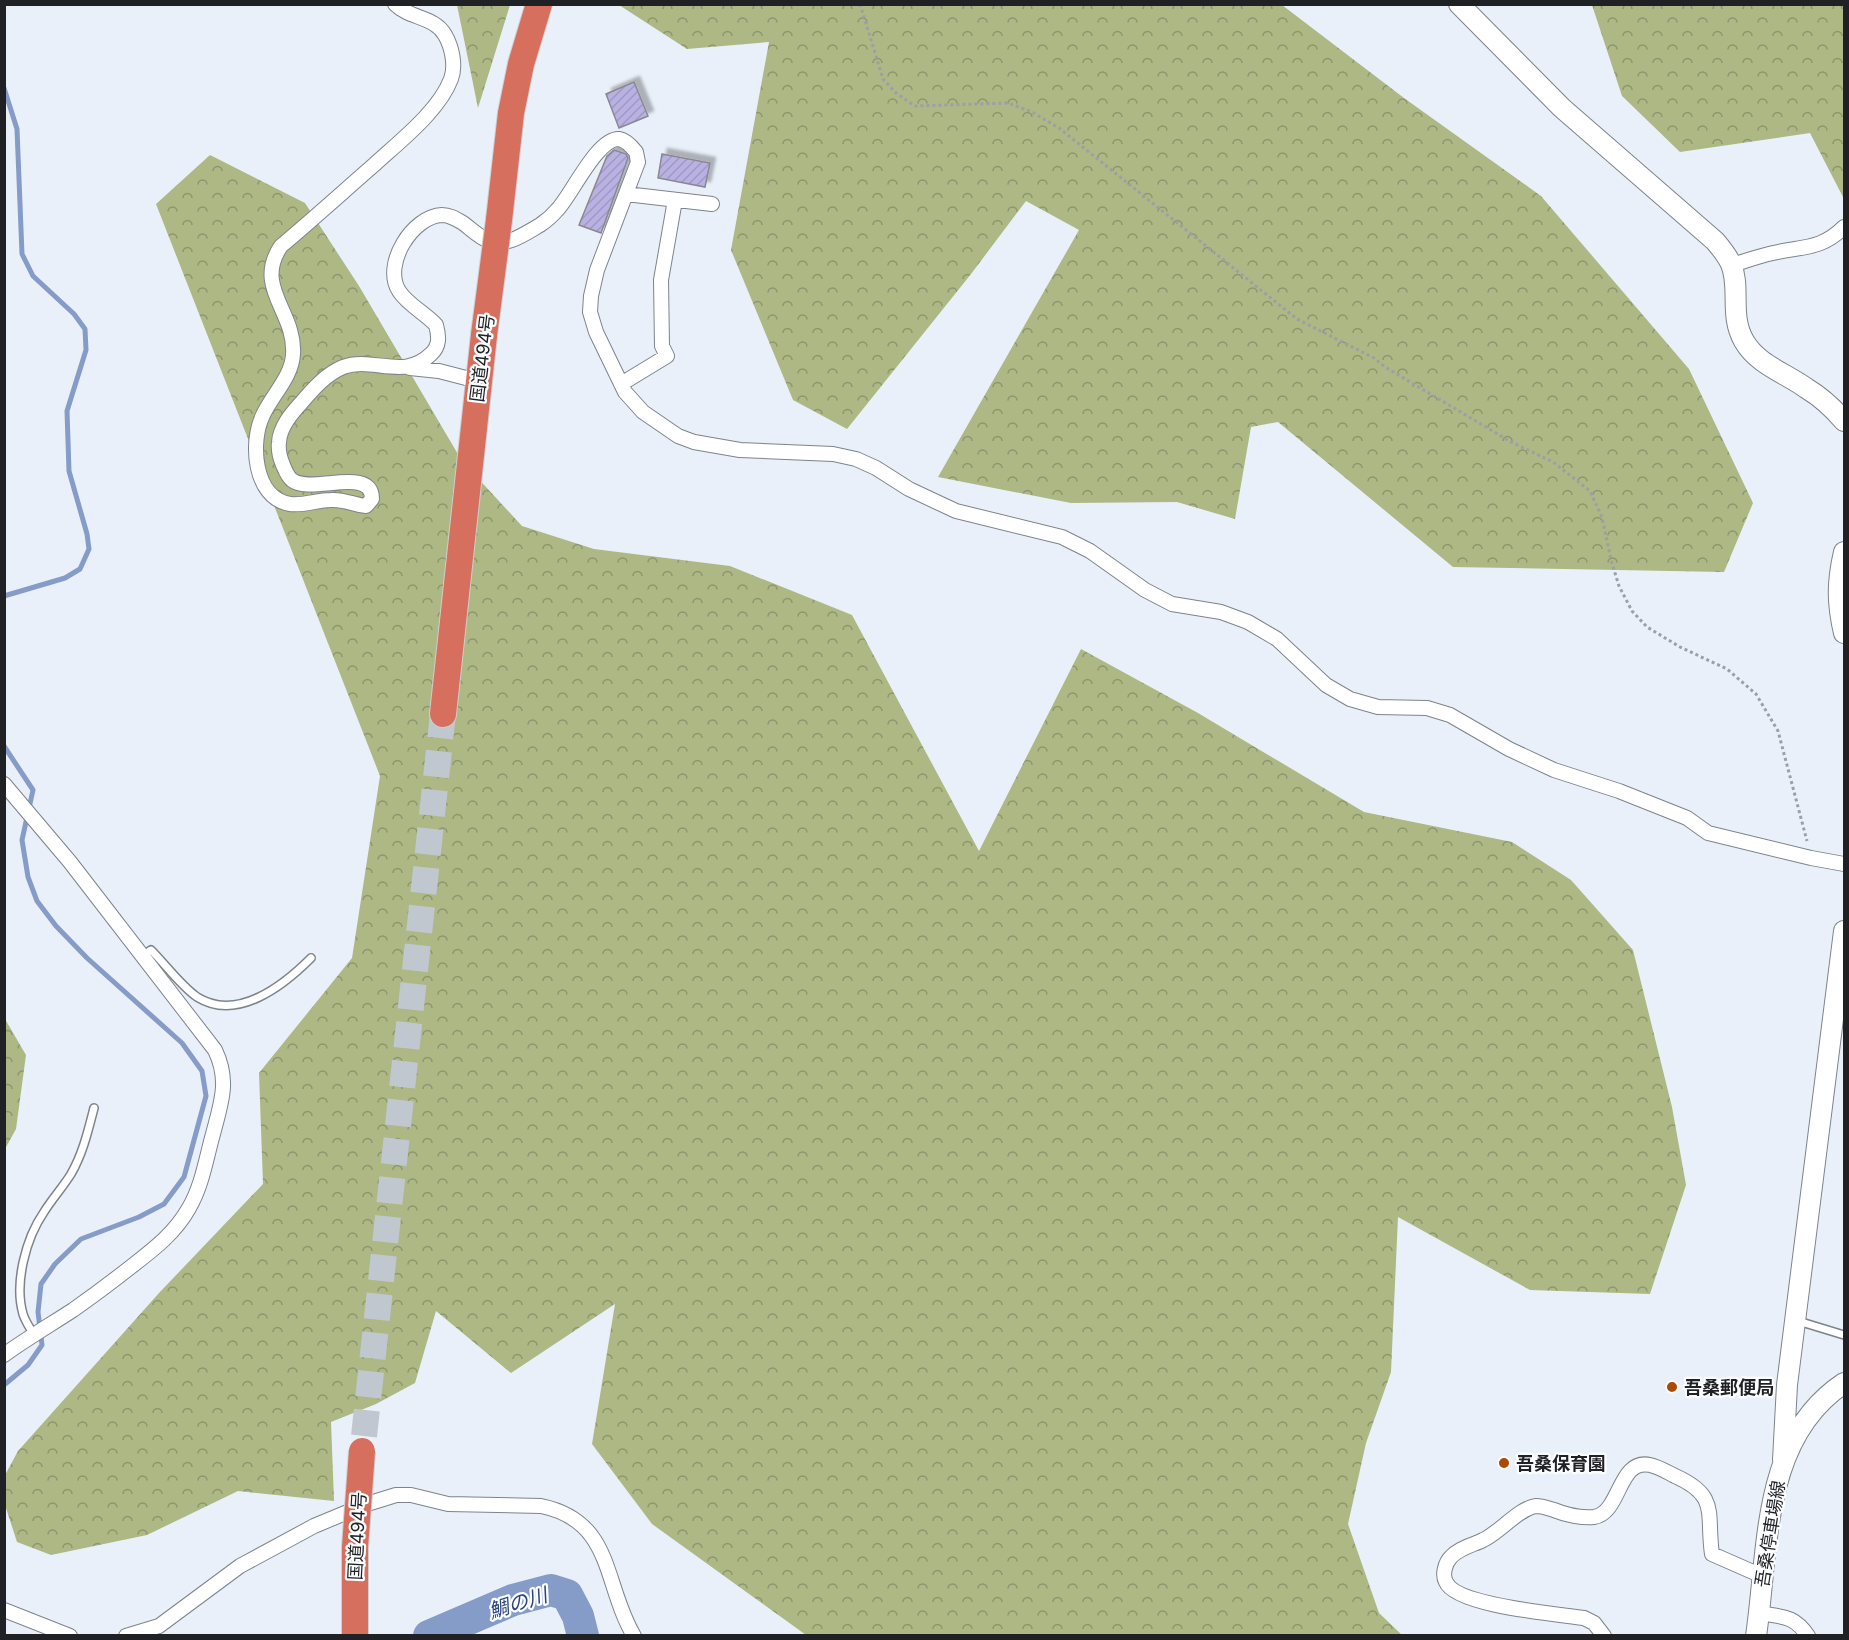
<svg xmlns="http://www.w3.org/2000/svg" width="1849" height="1640" viewBox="0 0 1849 1640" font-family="Inter,'Noto Sans JP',sans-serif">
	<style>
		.forest { fill: url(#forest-crowns) }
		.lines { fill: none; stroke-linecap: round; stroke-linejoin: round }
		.stream { stroke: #859cc8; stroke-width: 5 }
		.river { stroke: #859cc8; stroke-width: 32 }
		.building { fill: url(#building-hatch); stroke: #898790; stroke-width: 1.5; filter: url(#shadow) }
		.highway-tunnel { stroke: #c1c7ce; stroke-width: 26; stroke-dasharray: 26 13; stroke-linecap: butt }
		.lane-casing { stroke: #7e838b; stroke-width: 10 }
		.street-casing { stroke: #7e838b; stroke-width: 16 }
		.secondary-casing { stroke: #7e838b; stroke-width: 22 }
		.highway-casing { stroke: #cececf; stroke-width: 28 }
		.path { stroke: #9b9fa6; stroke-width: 3; stroke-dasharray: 3 3; stroke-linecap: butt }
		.lane { stroke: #fff; stroke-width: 7 }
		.street { stroke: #fff; stroke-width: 14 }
		.secondary { stroke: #fff; stroke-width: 20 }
		.highway { stroke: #d66f5d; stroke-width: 26 }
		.highway-bridge-casing { stroke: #cececf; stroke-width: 28; stroke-linecap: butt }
		.highway-bridge { stroke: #d66f5d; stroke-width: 26 }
		.poi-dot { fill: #ab4a02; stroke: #fcfdff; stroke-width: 2 }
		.labels { text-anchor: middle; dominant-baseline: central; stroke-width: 4.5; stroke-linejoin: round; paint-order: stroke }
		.street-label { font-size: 18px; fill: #1f2124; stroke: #fcfdff }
		.poi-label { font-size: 18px; font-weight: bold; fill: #1f2124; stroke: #fcfdff; text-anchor: start }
		.water-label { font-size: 20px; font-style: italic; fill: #29437b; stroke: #fcfdff }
	</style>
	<defs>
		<pattern id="forest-crowns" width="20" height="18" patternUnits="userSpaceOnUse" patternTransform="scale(1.5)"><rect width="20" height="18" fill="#adb885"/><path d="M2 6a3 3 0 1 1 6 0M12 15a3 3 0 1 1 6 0" fill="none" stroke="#8c956d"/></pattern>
		<pattern id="building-hatch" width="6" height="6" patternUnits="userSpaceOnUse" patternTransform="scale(1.5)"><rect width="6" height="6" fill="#bab1e3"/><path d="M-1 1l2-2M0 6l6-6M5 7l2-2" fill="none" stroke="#9f98c3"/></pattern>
		<filter id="shadow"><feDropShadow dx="5.5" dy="-5.5" stdDeviation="1.5" flood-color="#0004"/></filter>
	</defs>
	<rect width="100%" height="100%" fill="#eaf0f9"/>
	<path class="forest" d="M457,5H510L478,108Z
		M619,5H1282L1404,98L1541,196L1689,369L1753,503L1724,572L1453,567L1278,422L1251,427L1235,519L1177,502L1071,503L938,477L1079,230L1026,201L971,274L847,429L793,400L731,250L769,42L687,49Z
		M1592,5H1844V199L1810,133L1680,152L1622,96Z
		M210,155L305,203L359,286L462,461L522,526L594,549L730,566L852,615L979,851L1081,649L1198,713L1364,812L1512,842L1571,880L1633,950L1672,1107L1686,1185L1650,1294L1530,1290L1398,1217L1391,1372L1366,1443L1348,1524L1379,1613L1402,1635H806L652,1524L592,1444L615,1304L511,1373L436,1311L415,1383L376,1404L331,1422L334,1501L238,1491L147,1535L51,1555L17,1542L5,1505L4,1477L18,1451L159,1293L263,1184L259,1073L352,958L380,776L156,204Z
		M5,1019L26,1055L16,1129L5,1149Z"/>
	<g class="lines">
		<path class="stream" d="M4,88L17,129L22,254L33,276L74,314L85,329L86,350L67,411L69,471L87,534L89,549L80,569L65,578L4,596
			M4,746L33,790L22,840L28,877L37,901L56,926L87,958L182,1043L202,1071L206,1096L184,1177L164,1204L139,1217L81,1239L55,1264L41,1284L38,1312L42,1345L28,1365L4,1385"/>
		<path class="river" d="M429,1636L513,1600L551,1590L567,1595L578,1616L583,1636"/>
	</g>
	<path class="building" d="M634,82L648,116L619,128L606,94Z
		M614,150L626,154L628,158L601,233L579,225L607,156Z
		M662,154L710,163L705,187L658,178Z"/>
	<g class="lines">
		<path class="highway-tunnel" d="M364,1436L443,714"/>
		<g class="lane-casing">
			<path id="lane" d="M142,956L151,950C165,964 181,986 197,997C237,1022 283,986 311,958
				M1798,1321L1844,1335
				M34,1335C30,1328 25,1321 23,1314C14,1283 26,1238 44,1212C52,1199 63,1187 71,1174C83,1153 88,1131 94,1108"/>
		</g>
		<g class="street-casing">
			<path id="street" d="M395,4C410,19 434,16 445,35C452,47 456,66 451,79C439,111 400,141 375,164C344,191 313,219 281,246C253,287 296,312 293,354C292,377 272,395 263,415C250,441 253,498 290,504C303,506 317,500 331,500C344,499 354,505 366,506L372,499C372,465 310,495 292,480C288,477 285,470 283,465C280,458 278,450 279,442C280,427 291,414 301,403C313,389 326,374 343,367C373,356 404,381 431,354C440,346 439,336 436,325C425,313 408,305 399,291C382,264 413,216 442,215C450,215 456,219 463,223C471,229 480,238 489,241C505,248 526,233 540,225C546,221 552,216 557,210C571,196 597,138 619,139C626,140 632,147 636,152L638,162L597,270L591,296L590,312L596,332L625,392L643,412L678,436L694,442L740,450L833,454L856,459L876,468L909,489L956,511L1062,537L1090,551L1145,590L1172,604L1221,612L1248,622L1277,639L1326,685L1350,699L1378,707L1427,708L1450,715L1509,749L1554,770L1619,791L1687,818L1708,833L1811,858L1844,864
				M626,194L712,204
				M1732,265C1745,261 1759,256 1773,253C1803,246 1821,250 1844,227
				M410,368L439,371L466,378L479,379
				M621,384L667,356L662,346L661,280L675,200
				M4,784L70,862L215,1050C230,1081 221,1103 213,1134C206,1159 202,1186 189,1208C175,1233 154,1249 132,1266C113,1281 93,1296 73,1310C50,1325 26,1339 4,1355
				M4,1610L70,1636
				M1759,1613C1782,1617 1794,1615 1808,1636
				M126,1636L159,1626L240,1566L314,1526L367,1504L396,1495H411L448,1504L541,1506C614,1521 603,1584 634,1636
				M1604,1636L1594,1623L1584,1618C1558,1614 1456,1606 1446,1582C1442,1575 1445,1563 1451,1557C1459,1548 1473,1545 1483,1540C1499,1533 1519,1508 1536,1506C1543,1506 1547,1508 1554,1510C1566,1515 1582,1518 1594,1517C1621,1513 1618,1458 1650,1465C1659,1467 1667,1472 1675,1476C1720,1496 1706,1514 1712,1554L1762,1576"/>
		</g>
		<g class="secondary-casing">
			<path id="secondary" d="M1459,4L1562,108L1715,241C1721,248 1727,255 1731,264C1741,288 1729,315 1744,341C1757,364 1785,373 1806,388C1821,397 1833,408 1844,421
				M1844,552C1837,582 1837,603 1844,633
				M1783,1460L1787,1385L1844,931
				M1756,1636C1769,1548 1761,1438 1844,1383"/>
		</g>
		<g class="highway-casing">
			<path id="highway" d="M499,220L511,113L521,64L539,4
				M443,714L484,335"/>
		</g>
		<path class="path" d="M860,4L883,79L896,93L915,106L1008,103L1032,112L1059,128L1297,319L1374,358L1385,367L1511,442L1553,462L1590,491L1602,517L1611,560L1619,586L1632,611L1647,627L1680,647L1727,669L1756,694L1778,731L1807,841"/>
		<use href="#lane" class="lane"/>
		<use href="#street" class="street"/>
		<use href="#secondary" class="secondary"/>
		<use href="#highway" class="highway"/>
		<g class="highway-bridge-casing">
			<path id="highway-bridge" d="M484,335L499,220
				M355,1636V1547L362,1451"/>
		</g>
		<use href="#highway-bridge" class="highway-bridge"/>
	</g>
	<g class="poi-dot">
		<circle cx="1672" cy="1387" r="6"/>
		<circle cx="1504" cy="1463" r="6"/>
	</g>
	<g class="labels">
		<g class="street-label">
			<text transform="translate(482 358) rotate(-83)">国道494号</text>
			<text transform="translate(1770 1534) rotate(-81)">吾桑停車場線</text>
			<text transform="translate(357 1536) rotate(-87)">国道494号</text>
		</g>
		<g class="poi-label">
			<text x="1684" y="1387">吾桑郵便局</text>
			<text x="1516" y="1463">吾桑保育園</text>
		</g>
		<g class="water-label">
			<text transform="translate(518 1603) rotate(-17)">鯛の川</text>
		</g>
	</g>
	<rect width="1849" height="1640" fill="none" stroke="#1f2124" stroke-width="12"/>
</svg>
